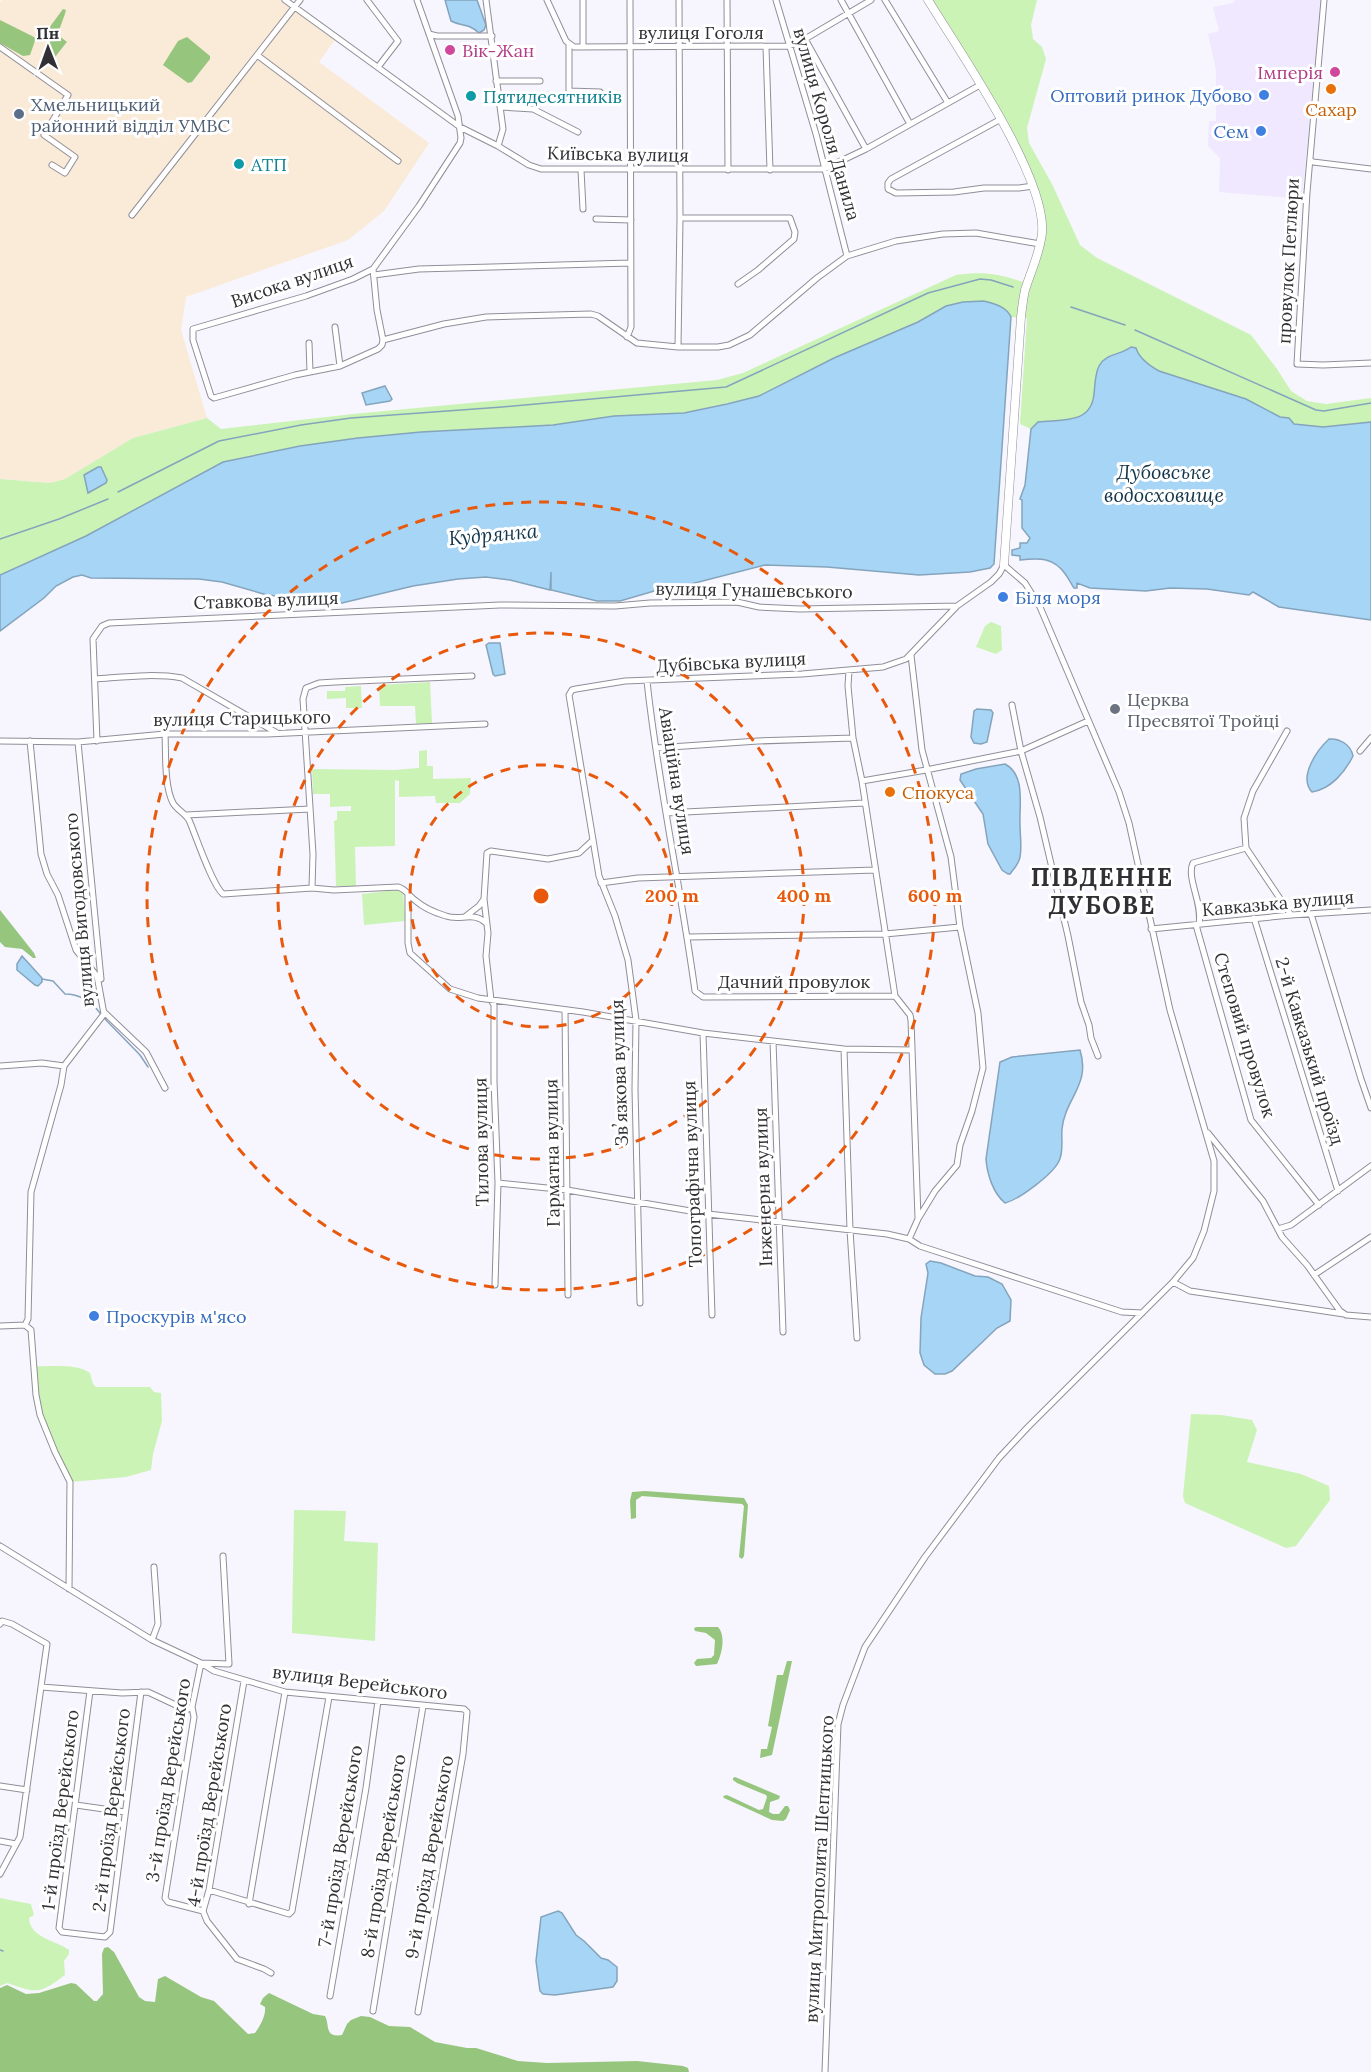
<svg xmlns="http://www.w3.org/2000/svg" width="1371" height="2072" viewBox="0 0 1371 2072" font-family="Lora,serif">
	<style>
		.commercial { fill: #f0e8fe }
		.industrial { fill: #faead8 }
		.green { fill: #cbf3b6 }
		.forest { fill: #96c67d }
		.water { fill: #a7d5f6; stroke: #84a4bc; stroke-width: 1.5 }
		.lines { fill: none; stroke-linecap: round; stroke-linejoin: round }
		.stream { stroke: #84a4bc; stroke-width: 1.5 }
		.street-casing { stroke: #908e98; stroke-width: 7 }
		.secondary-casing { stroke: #908e98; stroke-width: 9 }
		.street { stroke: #fff; stroke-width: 5 }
		.secondary { stroke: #fff; stroke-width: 8 }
		.ring { fill: none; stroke: #e8590c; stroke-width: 3; stroke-dasharray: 10 8 }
		.hotel-dot { fill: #d1479c; stroke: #fff; stroke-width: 2 }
		.food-dot { fill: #e8710a; stroke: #fff; stroke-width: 2 }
		.shop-dot { fill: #3f7fe0; stroke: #fff; stroke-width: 2 }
		.culture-dot { fill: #0f9aa8; stroke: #fff; stroke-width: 2 }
		.service-dot { fill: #5c6f8a; stroke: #fff; stroke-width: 2 }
		.worship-dot { fill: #6b7280; stroke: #fff; stroke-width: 2 }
		.labels { text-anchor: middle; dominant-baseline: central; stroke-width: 6; stroke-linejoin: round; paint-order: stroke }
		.street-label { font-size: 18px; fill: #313034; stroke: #fff }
		.hotel-label { font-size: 18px; fill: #b23c85; stroke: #fff; text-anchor: start }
		.shop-label { font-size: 18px; fill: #366cbe; stroke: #fff; text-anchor: end }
		.culture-label { font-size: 18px; fill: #0d838f; stroke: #fff; text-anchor: start }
		.service-label { font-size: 18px; fill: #4e5e75; stroke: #fff; text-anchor: start }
		.food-label { font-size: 18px; fill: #c56008; stroke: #fff }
		.worship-label { font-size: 18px; fill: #5b616d; stroke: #fff; text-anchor: start }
		.water-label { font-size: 20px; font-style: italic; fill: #12354b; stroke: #fff }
		.district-label { font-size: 24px; font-weight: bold; letter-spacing: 1.5px; fill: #313034; stroke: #fff }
		.centre { fill: #e8590c; stroke: #fff; stroke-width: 3 }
		.ring-label { font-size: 18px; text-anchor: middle; font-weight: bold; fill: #e8590c; stroke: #fff; stroke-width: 6; stroke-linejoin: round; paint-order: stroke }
	</style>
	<rect width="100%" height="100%" fill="#f7f5fe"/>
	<path class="commercial" d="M1235,0H1321L1302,199L1219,192L1220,158L1208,146L1209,121H1216V70L1208,34L1219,31L1213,7L1233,3Z"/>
	<path class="industrial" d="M2,0H281L335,40L319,62L429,143L384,211L348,240L186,297L181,330L207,418L133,438L65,479L50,483L0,479V2Z"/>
	<path class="green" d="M933,0H1037L1031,25L1033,39L1042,47L1046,59L1027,128L1029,143L1052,184L1080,245L1097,258L1251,335L1277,369L1291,391L1307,401L1326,404L1371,398V422L1323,427L1294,424L1289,418L1280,417L1246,399L1159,371C1150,366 1139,359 1136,348C1128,351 1117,352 1109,356C1087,370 1104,401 1084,415C1075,421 1050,421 1038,422L1031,429L1020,424L1027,318L1011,317L1009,312L984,301L963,302L946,306L918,322L834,358L759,396L684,413L614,416L553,425L421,432L358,438L300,446L223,462L86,536L0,575V479L50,483L65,479L133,438L207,418L221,429L353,414L717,380L743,373L956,275C984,271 1000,274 1026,283L1045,234L1042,204L1033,177L932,3Z
		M991,622L1001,626L1002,650L996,654L976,647L985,626Z
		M430,682L432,723L416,724L415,706H380L379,685Z
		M361,686L362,708H346V698L327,699V691H345V687Z
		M427,750V766H433V779L471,778L470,794L460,803H436L435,796L399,797V781L395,780V846L355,847L356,886H336L334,821L337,820V811H351V806L330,807V794H313L312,769L394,770L419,768V751Z
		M396,890L403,891L405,921L364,925L362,894Z
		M34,1366C51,1367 76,1363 90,1373L93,1384L96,1387H150L154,1392L161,1393L162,1421L153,1454L151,1470L126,1477L70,1482L40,1415Z
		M1191,1414L1221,1415L1252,1420L1257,1430L1247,1462L1301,1474L1329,1486L1330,1500L1296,1546L1286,1548L1185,1503L1183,1496Z
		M294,1510L346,1511L344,1541L378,1543L375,1641L292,1633Z
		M0,1898L31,1904L34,1915L29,1918C30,1938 55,1940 69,1950V1954L64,1961L65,1975C39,1995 36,1993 7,1983L0,1986Z"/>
	<path class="forest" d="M63,9L66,10C64,18 59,29 58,35L67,42L66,43L49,65L43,68L41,66L44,52L50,39L41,31L43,28H49Z
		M0,20L36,38L30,55L23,56L0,43Z
		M187,37L210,56V59L192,82L188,83L163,65L178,41Z
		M0,910L34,953L36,958H33L22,949L5,947L0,942Z
		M645,1491L744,1498L748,1505L744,1556L742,1559L739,1557L744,1506L742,1504L642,1496L636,1500V1518L631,1519L630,1501L632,1492Z
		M697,1627H718C726,1635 722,1654 717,1664L696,1666L694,1663L697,1659L711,1658L714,1655L715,1640L706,1633L695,1631L694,1628Z
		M787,1661H792L772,1755L760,1758L761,1749H767L772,1727L768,1726L777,1675H783Z
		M735,1777L780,1796L779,1799L770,1802L769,1812L773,1814H779L785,1806H788L790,1810L786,1819L783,1821L772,1820L724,1798L723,1796L727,1795L759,1810L763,1809L767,1797L766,1795L737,1783L733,1780V1778Z
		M108,1947L114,1952L139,1997L145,2001L155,2002L158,1979L165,1976L201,1997L214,2001L248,2034L255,2033C260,2026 266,2016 265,2007L260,2004L263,1998L269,1993L313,2014L325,2016C330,2025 324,2038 342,2035L347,2024L351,2020L361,2016L370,2017L389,2026L410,2027L435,2042L467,2048H476L518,2061L547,2063L637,2061L683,2066L688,2068L689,2072H0V1988L7,1985L26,1994L39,1993L71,1983L76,1984L94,2001H97L103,1994L102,1954L104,1948Z"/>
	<path class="water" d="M445,0H477L486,25L484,30L479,33C467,22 462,27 451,21Z
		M984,301C994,304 1006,306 1011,317L994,564L990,568L970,572L919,575L827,567L765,565L687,585L668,587L620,601H597L551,590V572L550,590L510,580L486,577L458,579L413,586L342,603L267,595L222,582L199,579L91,578L82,575L73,577L56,586L44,598L0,631V575L86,536L223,462L300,446L358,438L421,432L553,425L614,416L684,413L727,404L759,396L834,358L918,322L946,306L963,302Z
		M1131,347L1136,348C1139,358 1150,366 1159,371L1246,399L1280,417L1289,418L1294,424L1323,427L1371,422V620L1279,607L1253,592L1249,595L1207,589L1170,588L1146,591L1090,588L1077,583V588H1074C1071,584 1069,579 1066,575C1054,557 1040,558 1020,560V556L1012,555V550L1020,548V543H1027L1030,538L1022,528V500L1020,499L1025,485L1031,429L1038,422C1061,419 1091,425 1094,394C1095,385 1095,374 1099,366C1106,353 1121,355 1131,347Z
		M385,386L392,399L390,401L366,405L362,393Z
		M98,467H101L107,480L106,483L88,493L84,475Z
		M489,643H500L505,674L495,676L493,674L486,645Z
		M977,709L991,710L993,713L987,742L981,744L974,743L971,737L974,711Z
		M1329,739C1340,738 1351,745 1353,756C1345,772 1331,789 1312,792C1298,777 1317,750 1329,739Z
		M1005,764C1026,775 1019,805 1020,824C1020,835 1022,847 1020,857C1019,864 1014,868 1010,874H1008L1002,870L988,844L983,814L960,780L961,774L976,769Z
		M22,956L42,978V982L38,986L35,985L17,970V964Z
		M1080,1050C1091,1085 1065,1098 1062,1129C1061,1139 1064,1151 1059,1161C1053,1174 1020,1199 1005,1203C993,1193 987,1174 986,1159L1000,1062L1012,1057Z
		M930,1261L941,1263L975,1276L988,1277L1002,1284L1011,1300L1010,1321L997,1328L952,1371L945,1374H935L924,1365L920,1353L921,1318L928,1273L926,1264Z
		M558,1911L562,1913L576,1935L584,1941L601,1958L608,1960L617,1967V1981L613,1987L555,1995L543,1994L540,1991L536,1961L541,1917Z"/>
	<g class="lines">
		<path class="stream" d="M1071,307L1125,325
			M1135,330L1316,410L1324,411L1371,403
			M118,492L219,441L301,425L351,418L502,407L726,387L928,293L980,279L991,280L1013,287
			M0,539L59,519L108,499
			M42,979L53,981L65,994C80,994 91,1001 100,1013
			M105,1019L140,1055L148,1067
			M0,1950L3,1951"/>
		<g class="street-casing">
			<path id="street" d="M285,0L460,127L498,146L529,165L541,169H824L866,149L980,85
				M367,0L398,41L378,67
				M486,0L503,129L498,146
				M547,0L566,41L574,47L789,46L805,39L871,0
				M727,0L728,170
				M776,0L816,134L847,256
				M841,0L910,124
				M885,0L948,103
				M1324,0L1307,192L1297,364L1323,365L1371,363
				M429,34L437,36H492
				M805,39L866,149
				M569,45V91L600,92
				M0,47L68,95L44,135L75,157L65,173L52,165
				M583,47V0
				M766,47L770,170
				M257,55L398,161
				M496,81H540
				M501,107L533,109L578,132
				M1001,119L891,179L888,183V189L896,193L954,192L984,188H1019L1033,186
				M1310,160L1313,162L1371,169
				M581,170L583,209
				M132,215L300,0
				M680,218H790L795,232L794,239L758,270L738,284
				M596,219L631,220
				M373,269L377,310L383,340L382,345L378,349L340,366L295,375L214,398L211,396L193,340V329L306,296L353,279L373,269L419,206L460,143L461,138L458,116L417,0
				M374,275L419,269L630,263
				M335,327L340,366
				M627,337L631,327L630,0
				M383,340L444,324L486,317L591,314L598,316L637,343L678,347H718L729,345L750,335L817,278L847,256L896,241L943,234L976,233L1040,244
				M309,343L310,372
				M678,347L680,218L679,0
				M849,671L848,686L853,738L862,781L895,996L910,1015L911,1020L918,1218
				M95,679C124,677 154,673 182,678L277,733
				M647,681C658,785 681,888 695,991L703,997L895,996
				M1012,705L1021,751L1040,817L1068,936L1081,1002L1089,1025L1091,1038L1098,1056
				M1287,731L1253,791L1244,818L1246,848L1291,915
				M165,734C166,753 164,786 173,803C177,810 185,813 189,820C196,836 212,885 223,894L312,888L334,890L398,887C406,889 410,897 416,901C424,908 436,913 446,916C460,921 474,911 486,923
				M0,741L78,742L165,734H267L485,724
				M30,741L41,854L47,874L58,895L76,950L97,976L104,1014L64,1066L61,1085L31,1192L28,1319L25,1325L31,1330L36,1395L40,1415L55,1452L70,1482L69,1589
				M97,741L93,639L102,626L109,623L500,605L615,606L650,603L737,602L759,607L800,609L957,606
				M78,742L101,979
				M656,748L758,741L853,738
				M1360,751L1371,738
				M862,781L926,770L1021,751L1088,721
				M666,813L864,803
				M186,815L310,809
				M601,883L638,878L875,870
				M312,888L313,854L303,699L306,688L319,683L335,682L472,676
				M408,893V943L410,953L450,989L478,998L583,1012L703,1033L844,1049L912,1050
				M1311,914L1361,1079L1371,1108
				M466,916L479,906L484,899
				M1254,918L1338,1191
				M1199,924C1203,903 1186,878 1193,863L1246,848
				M1196,925L1251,1120L1319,1205
				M1151,929L1291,915L1371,910
				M688,937L885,934L960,927
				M565,1010L568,1295
				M104,1012L146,1052L165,1088
				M703,1033L712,1315
				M773,1041L783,1332
				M844,1049L850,1230L857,1338
				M0,1066L42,1063L64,1066
				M1208,1133L1263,1201L1282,1237L1307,1265L1340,1311L1346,1315L1371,1317
				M498,1183L567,1190L708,1214L887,1234L909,1239L920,1246L1122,1312L1142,1313
				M1278,1229L1291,1225L1371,1166
				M909,1239L918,1219L935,1191L957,1165L960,1145L972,1111L983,1068L978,1013L960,927L951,857L922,750L911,655
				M1314,1275L1371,1237
				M1173,1282L1190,1291L1344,1314
				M495,1285L498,1183L494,1081V1005L491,1000L486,956L488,933L484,899L487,853L491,851L548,859L579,853L593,840
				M640,1303L635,1089L636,1020L628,960L615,916L599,876L569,695L572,690L576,689L625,681L802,674L883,667L906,659L957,606L991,582L999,574L1004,565L1025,583L1040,607L1119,792L1129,823L1170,1010L1214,1161V1191L1204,1231L1193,1258L1173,1282L1027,1428L999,1458L925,1557L865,1647L843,1705L838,1724L825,2072
				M0,1326L25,1325
				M0,1546L152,1640L201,1663L214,1671L285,1692L464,1709L467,1712L463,1754L418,2012
				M0,1624L2,1621L12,1624L47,1644L20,1837L0,1874
				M152,1640L158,1624L154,1567
				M244,1681L209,1890L203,1911L207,1921L237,1959L264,1969L271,1973
				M41,1687L122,1693L148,1692L182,1708L188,1709L192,1707
				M90,1691L59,1928L62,1932L105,1937L110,1932L141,1692
				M0,1786L27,1790
				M76,1805L125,1812
				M0,1841L16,1844
				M209,1890L289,1914L292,1911L329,1697
				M249,1904L285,1692
				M203,1911L168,1902L165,1898L194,1717L192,1707L201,1663L229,1664L223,1556
				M330,1996L366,1788L378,1701
				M373,2011L423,1706"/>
		</g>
		<g class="secondary-casing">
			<path id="secondary" d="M928,0C959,51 1047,177 1042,233C1040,253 1031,271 1025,290C1023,299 1022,308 1021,317L1004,565"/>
		</g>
		<use href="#street" class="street"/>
		<use href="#secondary" class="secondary"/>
	</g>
	<g class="ring">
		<circle cx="541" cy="896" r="131"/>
		<circle cx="541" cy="896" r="263"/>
		<circle cx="541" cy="896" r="394"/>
	</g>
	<g class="hotel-dot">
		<circle cx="450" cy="50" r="6"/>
		<circle cx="1335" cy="72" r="6"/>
	</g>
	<g class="food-dot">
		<circle cx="1331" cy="89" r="6"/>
		<circle cx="890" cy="792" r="6"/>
	</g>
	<g class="shop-dot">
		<circle cx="1264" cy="95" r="6"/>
		<circle cx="1261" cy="131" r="6"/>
		<circle cx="1003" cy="597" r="6"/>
		<circle cx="94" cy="1316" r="6"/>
	</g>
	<g class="culture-dot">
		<circle cx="471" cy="96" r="6"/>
		<circle cx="239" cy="164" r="6"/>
	</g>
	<circle class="service-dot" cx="19" cy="114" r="6"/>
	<circle class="worship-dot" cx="1115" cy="709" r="6"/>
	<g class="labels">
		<g class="street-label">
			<text x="701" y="32">вулиця Гоголя</text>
			<text transform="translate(827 124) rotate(74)">вулиця Короля Данила</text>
			<text transform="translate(618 154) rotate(1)">Київська вулиця</text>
			<text transform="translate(1288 261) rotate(-87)">провулок Петлюри</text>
			<text transform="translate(292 281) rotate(-19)">Висока вулиця</text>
			<text transform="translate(754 590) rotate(1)">вулиця Гунашевського</text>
			<text transform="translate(266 600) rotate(-2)">Ставкова вулиця</text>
			<text transform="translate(731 662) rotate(-3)">Дубівська вулиця</text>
			<text transform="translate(242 718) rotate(-1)">вулиця Старицького</text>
			<text transform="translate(677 781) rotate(81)">Авіаційна вулиця</text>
			<text transform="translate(1278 903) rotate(-5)">Кавказька вулиця</text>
			<text transform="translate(79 910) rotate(-95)">вулиця Вигодовського</text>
			<text x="794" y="981">Дачний провулок</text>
			<text transform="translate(1245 1035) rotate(73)">Степовий провулок</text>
			<text transform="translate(1310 1051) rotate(73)">2-й Кавказький проїзд</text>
			<text transform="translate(619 1073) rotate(-92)">Звʼязкова вулиця</text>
			<text transform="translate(481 1142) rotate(-91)">Тилова вулиця</text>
			<text transform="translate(552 1153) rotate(-91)">Гарматна вулиця</text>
			<text transform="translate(692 1174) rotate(-92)">Топографічна вулиця</text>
			<text transform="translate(763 1187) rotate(-92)">Інженерна вулиця</text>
			<text transform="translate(360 1682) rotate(7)">вулиця Верейського</text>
			<text transform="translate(168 1780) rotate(-81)">3-й проїзд Верейського</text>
			<text transform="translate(209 1805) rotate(-81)">4-й проїзд Верейського</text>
			<text transform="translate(60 1810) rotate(-83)">1-й проїзд Верейського</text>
			<text transform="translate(111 1810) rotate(-83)">2-й проїзд Верейського</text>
			<text transform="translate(340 1846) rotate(-81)">7-й проїзд Верейського</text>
			<text transform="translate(383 1856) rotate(-81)">8-й проїзд Верейського</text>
			<text transform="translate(429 1857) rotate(-80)">9-й проїзд Верейського</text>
			<text transform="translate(819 1869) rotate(-87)">вулиця Митрополита Шептицького</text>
		</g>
		<g class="hotel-label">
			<text x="462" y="50">Вік-Жан</text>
			<text x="1323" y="72" text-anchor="end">Імперія</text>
		</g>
		<g class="shop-label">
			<text x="1252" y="95">Оптовий ринок Дубово</text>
			<text x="1249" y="131">Сем</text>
			<text x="1015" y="597" text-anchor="start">Біля моря</text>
			<text x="106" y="1316" text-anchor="start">Проскурів м'ясо</text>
		</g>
		<g class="culture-label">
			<text x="483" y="96">Пятидесятників</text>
			<text x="251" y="164">АТП</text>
		</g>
		<g class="service-label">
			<text x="31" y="104">Хмельницький<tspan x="31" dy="21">районний відділ УМВС</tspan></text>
		</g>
		<g class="food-label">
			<text x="1331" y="109">Сахар</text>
			<text x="902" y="792" text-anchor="start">Спокуса</text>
		</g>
		<g class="worship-label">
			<text x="1127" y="699">Церква<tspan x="1127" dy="21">Пресвятої Тройці</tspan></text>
		</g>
		<g class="water-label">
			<text x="1164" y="471">Дубовське<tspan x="1164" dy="23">водосховище</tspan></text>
			<text transform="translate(493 534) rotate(-5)">Кудрянка</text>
		</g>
		<g class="district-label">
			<text x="1102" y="877">ПІВДЕННЕ<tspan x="1102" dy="28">ДУБОВЕ</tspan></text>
		</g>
	</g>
	<circle cx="541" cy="896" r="9" class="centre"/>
	<g class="ring-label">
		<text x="672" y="902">200 m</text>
		<text x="804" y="902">400 m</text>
		<text x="935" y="902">600 m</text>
	</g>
	<g transform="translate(48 48) rotate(359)" stroke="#ffffff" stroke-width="4.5" paint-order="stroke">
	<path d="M0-4.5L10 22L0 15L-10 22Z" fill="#313034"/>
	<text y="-9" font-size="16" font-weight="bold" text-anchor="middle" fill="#313034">Пн</text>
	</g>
</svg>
